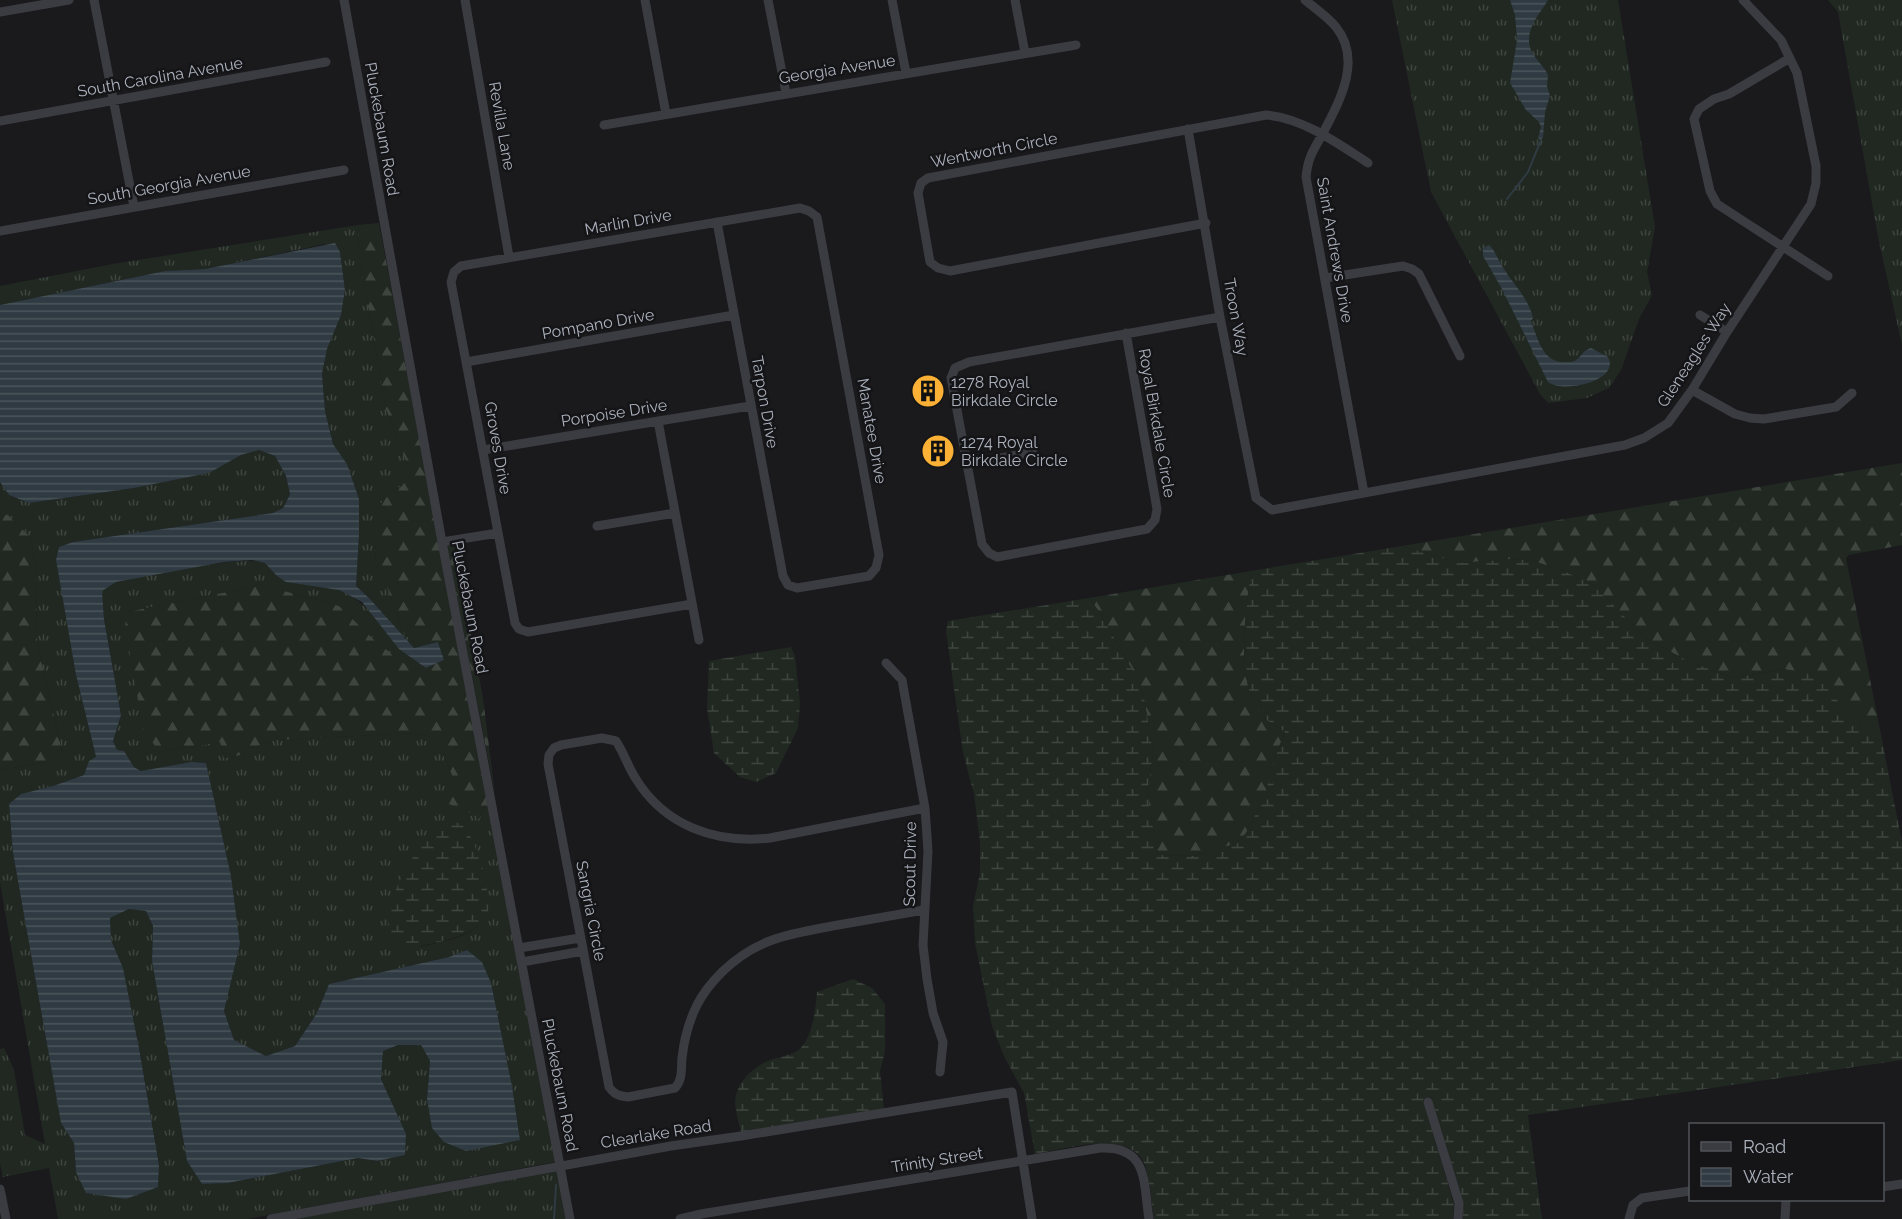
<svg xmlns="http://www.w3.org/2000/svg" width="1902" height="1219" viewBox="0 0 1902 1219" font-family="Raleway,sans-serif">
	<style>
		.grass { fill: url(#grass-tufts); fill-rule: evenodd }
		.forest { fill: url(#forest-firs) }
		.wetland { fill: url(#wetland-marsh) }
		.water { fill: url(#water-rules) }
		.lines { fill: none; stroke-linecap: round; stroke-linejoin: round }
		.stream { stroke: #2f3a42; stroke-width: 2 }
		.minor { stroke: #3b3c42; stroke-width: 9 }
		.labels { text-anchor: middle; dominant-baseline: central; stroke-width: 5; stroke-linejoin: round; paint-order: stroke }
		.street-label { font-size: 16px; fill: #acb2bd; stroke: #151518 }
		.poi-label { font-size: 16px; fill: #acb2bd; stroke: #151518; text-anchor: start }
	</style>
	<defs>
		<pattern id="grass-tufts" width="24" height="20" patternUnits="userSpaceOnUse" patternTransform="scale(1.5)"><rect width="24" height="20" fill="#202821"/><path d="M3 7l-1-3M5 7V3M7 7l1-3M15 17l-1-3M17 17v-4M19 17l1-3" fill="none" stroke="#3e453f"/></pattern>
		<pattern id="forest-firs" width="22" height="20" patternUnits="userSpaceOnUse" patternTransform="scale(1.5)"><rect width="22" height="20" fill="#202821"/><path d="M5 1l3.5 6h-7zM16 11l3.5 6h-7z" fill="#3e453f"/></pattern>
		<pattern id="wetland-marsh" width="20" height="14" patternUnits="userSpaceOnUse" patternTransform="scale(1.5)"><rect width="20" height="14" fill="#202821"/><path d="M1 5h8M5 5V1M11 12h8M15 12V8" fill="none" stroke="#3e453f"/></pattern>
		<pattern id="water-rules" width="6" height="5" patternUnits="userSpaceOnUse" patternTransform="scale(1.5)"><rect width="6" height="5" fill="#2f3a42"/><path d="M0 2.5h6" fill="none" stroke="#4a545b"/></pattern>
	</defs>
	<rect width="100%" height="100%" fill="#1a1a1d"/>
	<path class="grass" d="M1392,0H1618L1655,227L1647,272L1652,295L1639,319L1621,370L1609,388L1587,398L1548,403L1540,394L1431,192Z
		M1828,0H1902V345L1879,242L1838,12Z
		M358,225L359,254L386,409L411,474L402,486L391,492L379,525L375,543L376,566L386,584L402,631L418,647L414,648L370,599L356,586L359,535V499L347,464L333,444L325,411L322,374L327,349L341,315L345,290L340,252L325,244L205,269L165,271L0,305V286L113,264Z
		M259,450L275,456L286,476L290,493L283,508L273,513L73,542L60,547L56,559L76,675L96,758L89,762L84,775L53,786L21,794L9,804L13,853L61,1123L74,1143L76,1172L158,1186L159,1164L139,1048L123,968L111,940L110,918L129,909L146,911L153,926L152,961L187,1161L202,1184L228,1183L359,1158L377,1161L406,1134L381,1079L383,1051L398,1045H421L430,1061L427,1099L520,1140L512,1086L491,983L467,950L449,957L329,984L317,1013L295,1046L266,1056L234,1040L224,1011L240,944L231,876L206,763L191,762L142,771L134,767L124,751L117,750L113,741L121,715L104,619L102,590L116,582C142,577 246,554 265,563C274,567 277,580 289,582C305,586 323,584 338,590C366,599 405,646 426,668L429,667V679L406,665L374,640L339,606L262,585L127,612L159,752L220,742L224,758L251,753V748L275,740L414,733L434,738L447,762L456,786L475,815L479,819L482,809L488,807L555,1162L247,1219H58L49,1168L3,1177L0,1163V1049L4,1048L14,1070L25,1135L45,1144L0,882V770L42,763L63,755L37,642L36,572L31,538L9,516L0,513V482L9,495L29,503L134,488L208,473L241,455ZM487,917C472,938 441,942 418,947Z
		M557,1170L565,1219H294Z"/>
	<path class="forest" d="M379,223L488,807L482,809L479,819L475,815L449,804L456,786L447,762L434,738L414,733L275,740L251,748L252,753L224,758L220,742L159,752L143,728L125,627L127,612L262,585L339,606L374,640L406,665L429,678V667L444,660L438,642L418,647L402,631L386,584L376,566L375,543L381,503L391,492L402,486L411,474L386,409L359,254L358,225Z
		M1902,463V545L1849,555L1846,558L1882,740L1873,738L1857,724L1828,689L1786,669L1732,678L1684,659L1647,639L1593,585L1564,571L1533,561L1514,559L1459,563L1402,546Z
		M0,513L9,516L31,538L36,572L37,642L63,756L42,763L0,770Z
		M454,545L483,698L495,795L447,546Z
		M1251,571C1246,611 1234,681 1262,716C1268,722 1278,727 1285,731L1270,771L1266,794L1246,833L1238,843L1194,856L1158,855L1147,795L1153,753L1144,697L1138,680L1100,613L1089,598Z"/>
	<path class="wetland" d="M1402,546L1459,563L1514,559L1533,561L1564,571L1593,585L1647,639L1684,659L1732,678L1786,669L1814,675L1828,689L1857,724L1873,738L1882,740L1902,842V1060L1528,1115L1542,1219H1463V1202L1431,1097L1423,1100L1454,1204L1453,1219H1154C1151,1203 1150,1172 1142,1159C1122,1130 1063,1150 1035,1154L1024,1093L1004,1056L992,1026L975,943L973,906L980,873V842L974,794L963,753L946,631L948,621L1089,598L1100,613L1138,680L1144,697L1153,753L1147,795L1158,855L1194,856L1238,843L1246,833L1266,794L1270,771L1285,732C1278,727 1268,722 1262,716C1234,682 1246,611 1251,571Z
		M791,647L795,656L800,704L798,728L776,773L756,782L740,777L714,753L707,708L709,661Z
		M454,821C458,823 463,825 465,828C478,844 493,896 487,916C482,934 421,950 404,945C362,932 418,838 441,825C444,823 450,822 454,821Z
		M853,979L872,988L885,1004V1052L880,1071L884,1109L741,1132C739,1122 733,1106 736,1095C740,1079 755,1066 770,1060C778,1057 789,1056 797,1051C812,1042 816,1008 817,992Z"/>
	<path class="water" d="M1510,0H1548C1539,15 1522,33 1532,52C1536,60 1544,66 1548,75L1547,86L1550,96L1545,112L1543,137L1541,140L1538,138L1541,127L1539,122L1526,110L1510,83L1517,40L1515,15Z
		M335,243L340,252L345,290L341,315L327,349L322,374L325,411L333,444L347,464L359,499V535L356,586L370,599L414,648L438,642L444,660L426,668L399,649L362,602L339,590L286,582L277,576L265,563L252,560L224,562L116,582L102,591L104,619L121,715L113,741L117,750L124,751L134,767L141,771L191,762L206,763L231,876L240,944L224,1011L234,1040L266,1056L295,1046L317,1013L329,984L449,957L467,950L482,962L491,983L512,1086L520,1140L466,1151L444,1142L432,1128L427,1099L430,1061L421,1045H398L383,1051L381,1079L406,1134L405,1155L377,1161L358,1158L228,1183L202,1184L187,1161L152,961L153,926L146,911L129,909L110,918L111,940L123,968L139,1048L159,1165L158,1187L126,1199L86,1193L76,1172L74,1143L61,1123L13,853L9,804L21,794L53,786L84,775L89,761L96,757L76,675L56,560L59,547L73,542L273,513L283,508L290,494L286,476L275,456L259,450L241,455L209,473L134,488L29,503L9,495L0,482V305L165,271L205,269Z
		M1489,245C1496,251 1498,261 1504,269C1514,285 1529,299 1533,318L1531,321C1538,339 1543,364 1566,362C1570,362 1573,362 1576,360C1582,356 1583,350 1591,348L1608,357C1621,381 1563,394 1548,382L1502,289L1483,256V248Z"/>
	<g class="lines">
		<path class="stream" d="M1507,199L1528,172L1541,140
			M554,1219L556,1185"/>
		<path class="minor" d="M94,0L134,207
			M344,0L442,542L570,1219
			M465,0L509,257
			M645,0L666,114
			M768,0L786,93
			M892,0L906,73
			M1015,0L1025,53
			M1305,0C1316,9 1328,17 1336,27C1363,61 1339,102 1322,135C1313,151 1308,157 1306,177L1364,493
			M0,12L69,0
			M1790,58L1729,94L1714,99L1699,109L1694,119L1710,191L1717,204L1828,276
			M0,121L326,62
			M604,125L1076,45
			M1188,129L1220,317L1256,498L1272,510L1625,445L1644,438L1668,423L1692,390L1727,332L1811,204L1816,183V166L1797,73L1781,40L1743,0
			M1206,223L950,271L938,268L930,262L918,193L921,183L928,178L1266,115C1303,118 1337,143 1368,163
			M0,231L344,170
			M1325,278L1403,266L1412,269L1419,274L1460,356
			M1700,315L1727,332
			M1126,333L1157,509L1155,520L1147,529L997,557L989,553L982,544L951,378L955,368L969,362L1220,317
			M466,362L734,315
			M1692,390L1735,414L1750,418L1764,419L1836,407L1852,393
			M658,421L699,640
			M483,450L750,406
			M968,464L1033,452
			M597,526L675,513
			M442,542L498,533
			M692,604L528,632L519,629L515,623L451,282L454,272L461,266L800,208L809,211L817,217L879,555L876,568L869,576L797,588L788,585L783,576L717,222
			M886,663L902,680L925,808L928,851L923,945L927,979L933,1013L943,1042L940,1072
			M924,910C895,915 867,920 838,925C791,934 758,937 722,972C712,982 703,993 697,1005C689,1021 684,1040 682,1058C681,1069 683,1079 675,1088L628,1097C618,1096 614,1094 609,1087L548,764L549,755L554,748L561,745L602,738L616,741C624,753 628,767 636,779C665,826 716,844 770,838L925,808
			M519,948L580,938
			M522,962L583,951
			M1428,1102L1459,1203L1458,1219
			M1882,1187L1902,1184
			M0,1189L6,1219
			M271,1219L671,1146L741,1136L1012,1092L1032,1219
			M680,1219L701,1214L1100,1148C1149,1146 1143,1182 1149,1219
			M1629,1219L1633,1205L1642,1198L1690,1191
			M1785,1219L1786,1200"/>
	</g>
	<defs>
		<g id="building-disc" transform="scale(1.725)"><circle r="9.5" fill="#fab135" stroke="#151518"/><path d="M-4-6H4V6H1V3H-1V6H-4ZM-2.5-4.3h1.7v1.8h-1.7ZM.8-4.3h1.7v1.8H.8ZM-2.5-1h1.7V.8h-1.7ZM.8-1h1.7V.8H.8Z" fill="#111"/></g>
	</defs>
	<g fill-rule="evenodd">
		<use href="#building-disc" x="928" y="391"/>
		<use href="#building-disc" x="938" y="451"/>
	</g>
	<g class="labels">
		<g class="street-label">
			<text transform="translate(837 69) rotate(-9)">Georgia Avenue</text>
			<text transform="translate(160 77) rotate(-10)">South Carolina Avenue</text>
			<text transform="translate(502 126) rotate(80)">Revilla Lane</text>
			<text transform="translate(382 129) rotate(80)">Pluckebaum Road</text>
			<text transform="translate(994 150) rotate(-11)">Wentworth Circle</text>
			<text transform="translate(169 185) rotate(-10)">South Georgia Avenue</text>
			<text transform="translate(628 222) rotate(-10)">Marlin Drive</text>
			<text transform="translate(1335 250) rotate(80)">Saint Andrews Drive</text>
			<text transform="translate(1236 317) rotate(80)">Troon Way</text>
			<text transform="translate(598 324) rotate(-10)">Pompano Drive</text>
			<text transform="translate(1694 355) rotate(-57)">Gleneagles Way</text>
			<text transform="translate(765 402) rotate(80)">Tarpon Drive</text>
			<text transform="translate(614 413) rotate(-9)">Porpoise Drive</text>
			<text transform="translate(1157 423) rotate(80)">Royal Birkdale Circle</text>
			<text transform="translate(872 431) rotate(80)">Manatee Drive</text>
			<text transform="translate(498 448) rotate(80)">Groves Drive</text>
			<text transform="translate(470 607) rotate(79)">Pluckebaum Road</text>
			<text transform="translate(910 864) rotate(-89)">Scout Drive</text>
			<text transform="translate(591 911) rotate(79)">Sangria Circle</text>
			<text transform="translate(560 1085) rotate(79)">Pluckebaum Road</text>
			<text transform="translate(656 1134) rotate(-9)">Clearlake Road</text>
			<text transform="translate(937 1160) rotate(-9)">Trinity Street</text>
		</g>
		<g class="poi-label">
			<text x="951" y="382">1278 Royal<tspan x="951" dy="18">Birkdale Circle</tspan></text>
			<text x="961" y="442">1274 Royal<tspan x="961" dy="18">Birkdale Circle</tspan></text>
		</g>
	</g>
	<rect x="1689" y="1123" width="195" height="78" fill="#151518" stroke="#51545a" stroke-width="1.5"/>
	<rect x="1701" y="1142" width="30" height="9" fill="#3b3c42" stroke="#51545a" stroke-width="1.5"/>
	<text x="1743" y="1153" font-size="18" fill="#acb2bd">Road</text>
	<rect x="1701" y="1168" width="30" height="18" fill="url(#water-rules)" stroke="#51545a" stroke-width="1.5"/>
	<text x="1743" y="1183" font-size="18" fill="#acb2bd">Water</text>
</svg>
